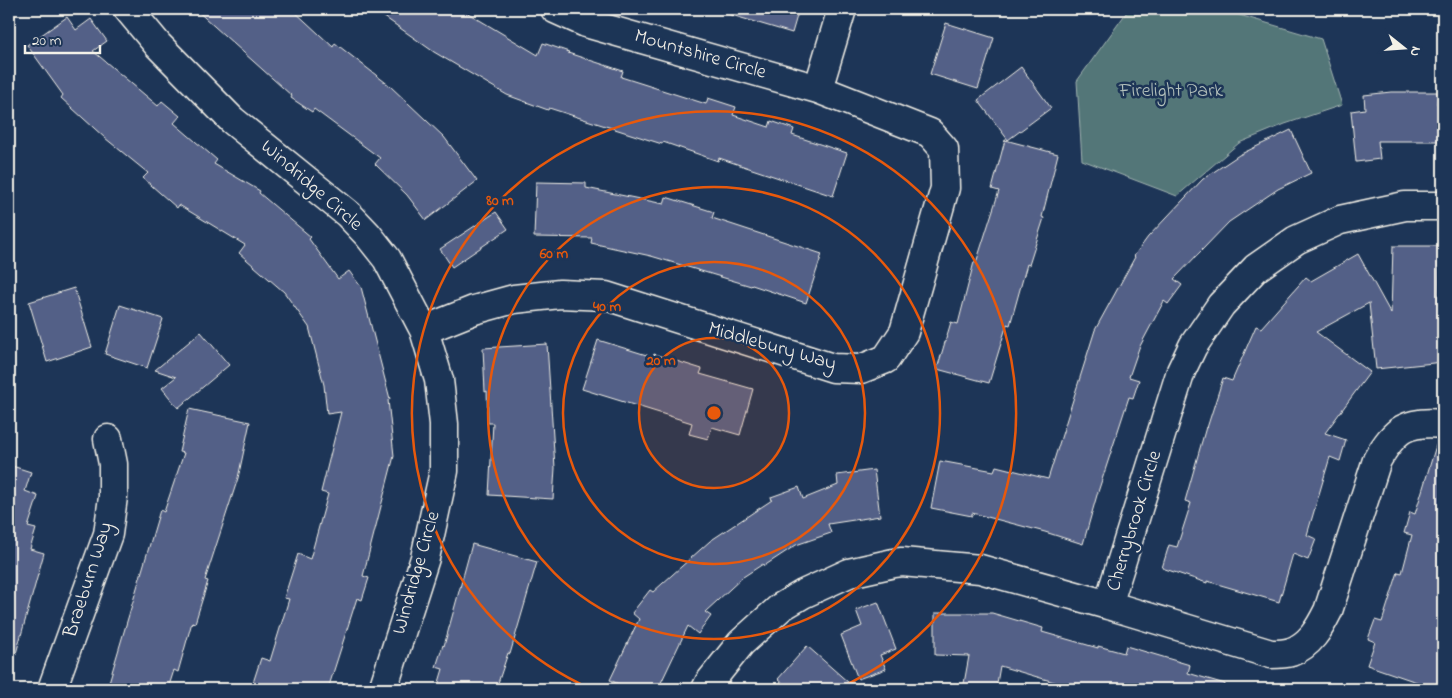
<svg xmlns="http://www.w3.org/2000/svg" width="1452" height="698" viewBox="0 0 1452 698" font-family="'Indie Flower',sans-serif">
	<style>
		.green { fill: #527678; stroke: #a3b4b0 }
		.building { fill: #536087; stroke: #f4f1e8 }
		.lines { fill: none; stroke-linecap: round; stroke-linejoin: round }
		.minor-casing { stroke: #f4f1e8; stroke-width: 31 }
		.minor { stroke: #1d3557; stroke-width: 28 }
		.ring { fill: none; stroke: #e8590c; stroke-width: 2.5 }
		.labels { text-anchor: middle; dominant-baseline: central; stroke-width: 5; stroke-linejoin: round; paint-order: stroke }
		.street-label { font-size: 20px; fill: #f4f1e8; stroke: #1d3557 }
		.park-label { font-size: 20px; fill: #b3c0bb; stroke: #1d3557 }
		.centre { fill: #e8590c; stroke: #1d3557; stroke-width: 2.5 }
		.ring-label { font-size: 15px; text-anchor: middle; font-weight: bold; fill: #e8590c; stroke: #1d3557; stroke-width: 5; stroke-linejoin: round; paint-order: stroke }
	</style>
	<rect width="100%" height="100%" fill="#1d3557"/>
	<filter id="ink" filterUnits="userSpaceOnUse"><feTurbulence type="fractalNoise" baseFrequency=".02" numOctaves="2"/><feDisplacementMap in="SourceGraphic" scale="10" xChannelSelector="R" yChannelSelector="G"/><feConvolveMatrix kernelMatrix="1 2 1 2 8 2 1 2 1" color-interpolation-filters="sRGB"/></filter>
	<g filter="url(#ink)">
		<path class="green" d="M1129,9H1219L1321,39L1342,105L1285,124L1239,143L1177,196L1082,160L1077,81Z"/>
		<path class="building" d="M195,9H292L333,47L335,43L390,86L444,137L477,181L426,220L407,195L375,164L380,158L314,109L312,112L291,98L292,96Z
			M373,9H461L538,55L543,43L569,52L568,53L623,71L621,77L706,104L708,98L736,107L733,115L769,127L771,121L794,129L792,135L847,153L833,196L719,158L718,161L663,142L662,144L549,108L548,110L507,95L434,52Z
			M729,9H799L792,33L728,14Z
			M67,17L76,30L91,19L107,41L93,51L158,106L162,101L180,116L174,123L217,160L214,164L260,191L259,193L311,237L309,239L338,279L349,271L361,287L390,399L388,400L394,456L363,576L369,578L362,600L357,598L328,689H251L261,658L270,661L289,599L284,598L298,554L310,559L328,494L321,492L341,412L327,414L324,385L309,327L284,292L239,253L245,245L179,205L177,208L143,178L148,173L105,138L61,98L63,95L27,45Z
			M946,23L994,38L978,89L930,74Z
			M1021,67L1051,108L1008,140L978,100Z
			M1391,92H1438L1437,104H1443V141H1378L1380,159L1356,162L1351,111L1365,109L1364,95Z
			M1291,130L1311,173L1278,189L1229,222L1174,279L1182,285L1168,304L1164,301L1139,348L1129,377L1139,380L1133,398L1129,397L1097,495L1083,544L1045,532L972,513V516L931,508L940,461L994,471L996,466L1048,479L1095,330L1135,257L1134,256L1148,237L1203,179L1239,155Z
			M1005,140L1058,154L1042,217L1044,218L1029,265L1027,264L1010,325L1007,324L989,383L937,369L951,322L958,324L974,262L976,263L999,191L992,189Z
			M536,182L586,183V188L664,204L666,197L714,212L712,218L822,254L806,303L752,285L751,286L651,256L591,243L592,238L534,237Z
			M496,212L508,229L452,267L440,249Z
			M1393,246H1439L1438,318L1443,319V362L1376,369L1369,303L1316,332L1370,372L1325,433L1346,440L1340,461L1330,457L1307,535L1316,539L1308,560L1293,554L1279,602L1207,581V583L1162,568L1169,545L1177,547L1191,503L1185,501L1206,427L1207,428L1223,378L1232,381L1256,326L1261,328L1306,277L1311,281L1358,254L1391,314Z
			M74,288L92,347L47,362L29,302Z
			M120,305L163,319L147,368L105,354Z
			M201,332L229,365L178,408L162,388L176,377L155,370Z
			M598,340L653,357L654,354L702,369L700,374L753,389L740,435L712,427L708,439L689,434L692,423L582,389Z
			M547,344L555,468L553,499L489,495L493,423H488L487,391L485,392L483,348Z
			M189,409L250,422L238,478L205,580L208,581L195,623L192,622L178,672L174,670L168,689H107L160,510L164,512L184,453L179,452Z
			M1438,439H1443V689H1437L1367,665L1375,642L1368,639L1375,620L1382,622L1398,572L1402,573L1412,535L1404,533L1410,512L1415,514Z
			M9,465L31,472L25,491L38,496L28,527L36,529L30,549L44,553L15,657L9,656Z
			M874,470L880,516L828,524L831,533L796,545L764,566L763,564L743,577L705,612L711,616L698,634L688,626L658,689H629L610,680L639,619L632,613L650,590L653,592L710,541L772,500L771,497L799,487L803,499L838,485L837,475Z
			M472,544L537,562L510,654L508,653L496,689H437L443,669L436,667L443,645L444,646Z
			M878,602L896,649L880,655L886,669L858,679L841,635L862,626L856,610Z
			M935,613H992L1043,628L1042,632L1098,648V646L1124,653L1126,646L1190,665L1188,673L1225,684L1224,689H1078L1000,666L996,689H963L969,656L935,655Z
			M807,646L849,683L832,689H789L778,679Z"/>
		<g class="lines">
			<g class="minor-casing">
				<path id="minor" d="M128,9L158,45L232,120L348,214L368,235L387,259L424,330L439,380L444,424V471L425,558L383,689
					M818,89L842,9
					M1443,206H1405L1340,220L1296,240L1256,268L1221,305L1193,346L1181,371L1108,605L1271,654C1278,654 1285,654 1291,652C1310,645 1319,629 1328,611L1377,460C1395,429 1407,420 1443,424
					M424,330L474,310L514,299L560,294L606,296L833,368L861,369L886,359L904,332L945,188L944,149L930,133L818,89L586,23L555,9
					M52,689L108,534L113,497V464L108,439
					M706,689L709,683L741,643L781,607L803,594L849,573L894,563L902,562L980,569L1108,605"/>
			</g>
			<use href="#minor" class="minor"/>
		</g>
	</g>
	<circle cx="714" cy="413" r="75" fill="#e8590c" fill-opacity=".12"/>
	<g class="ring">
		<circle cx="714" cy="413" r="75"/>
		<circle cx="714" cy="413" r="151"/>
		<circle cx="714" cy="413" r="226"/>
		<path d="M591 689A302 302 0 1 1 837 689"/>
	</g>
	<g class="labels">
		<g class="street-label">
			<text transform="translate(700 55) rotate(16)">Mountshire Circle</text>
			<text transform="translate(311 186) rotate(41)">Windridge Circle</text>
			<text transform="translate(772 347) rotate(16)">Middlebury Way</text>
			<text transform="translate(1135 521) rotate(-73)">Cherrybrook Circle</text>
			<text transform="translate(417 573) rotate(-74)">Windridge Circle</text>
			<text transform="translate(89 580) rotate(-72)">Braeburn Way</text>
		</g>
		<g class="park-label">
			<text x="1171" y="91">Firelight Park</text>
		</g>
	</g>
	<circle cx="714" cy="413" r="8" class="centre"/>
	<g class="ring-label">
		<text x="500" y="205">80 m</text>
		<text x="554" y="258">60 m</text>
		<text x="607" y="311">40 m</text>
		<text x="661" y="365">20 m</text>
	</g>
	<rect width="1452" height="698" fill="none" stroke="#1d3557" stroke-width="30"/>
	<rect x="15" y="15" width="1422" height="668" fill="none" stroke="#f4f1e8" stroke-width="2" filter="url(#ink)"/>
	<g transform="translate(1404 48) rotate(107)" stroke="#1d3557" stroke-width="4" paint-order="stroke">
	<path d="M0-4L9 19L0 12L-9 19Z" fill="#f4f1e8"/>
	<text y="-8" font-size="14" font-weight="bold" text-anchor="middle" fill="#f4f1e8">N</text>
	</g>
	<path d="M25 45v8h75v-8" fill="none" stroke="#f4f1e8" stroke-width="2.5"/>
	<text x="32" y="45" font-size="15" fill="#f4f1e8" stroke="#1d3557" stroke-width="4" paint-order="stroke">20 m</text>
</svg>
